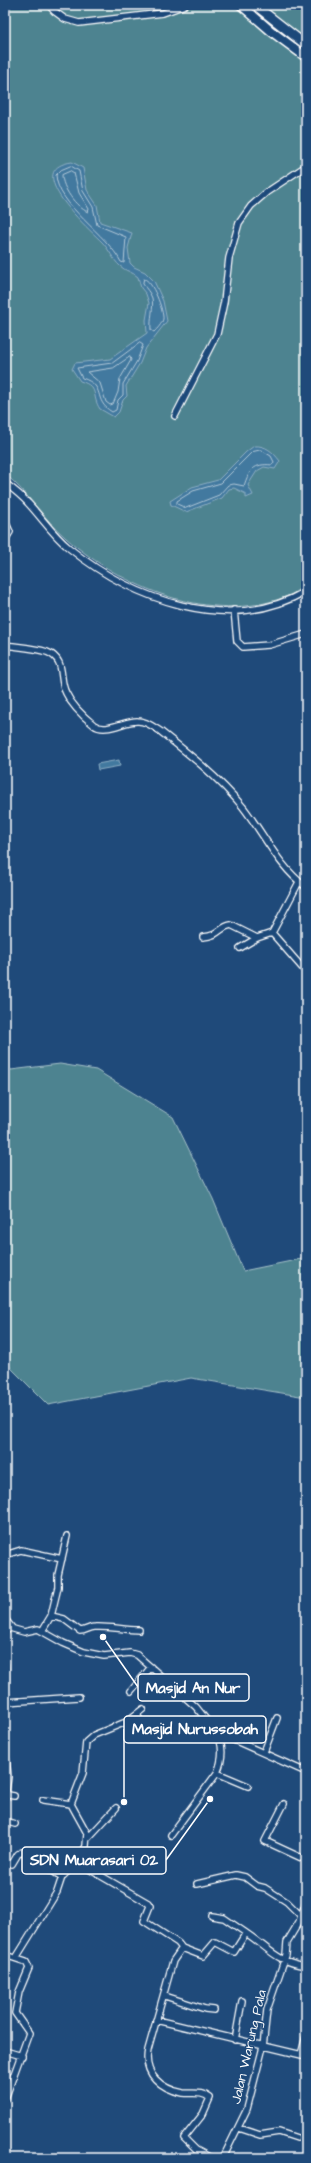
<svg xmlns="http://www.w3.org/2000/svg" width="311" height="2163" viewBox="0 0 311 2163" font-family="'Architects Daughter',sans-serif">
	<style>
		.green { fill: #4d8390; stroke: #a6c1c8 }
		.water { fill: #42799f; stroke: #8eafc5 }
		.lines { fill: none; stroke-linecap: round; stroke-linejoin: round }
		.shore { stroke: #b3c9d9; stroke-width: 1 }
		.street-casing { stroke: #fff; stroke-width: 8 }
		.secondary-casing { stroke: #fff; stroke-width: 11 }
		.street { stroke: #1f4a7a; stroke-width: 5.5 }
		.secondary { stroke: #1f4a7a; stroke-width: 8 }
		.labels { text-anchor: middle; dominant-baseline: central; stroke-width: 3; stroke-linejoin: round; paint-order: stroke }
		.street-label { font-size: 14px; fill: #fff; stroke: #1f4a7a }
		.leader { fill: none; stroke: #fff; stroke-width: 1.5 }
		.callout-dot { fill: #fff; stroke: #1f4a7a; stroke-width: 1.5 }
		.callout { fill: #1f4a7a; stroke: #fff; stroke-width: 1.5 }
		.callout-label { font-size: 15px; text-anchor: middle; font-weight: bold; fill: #fff }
	</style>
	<rect width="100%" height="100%" fill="#1f4a7a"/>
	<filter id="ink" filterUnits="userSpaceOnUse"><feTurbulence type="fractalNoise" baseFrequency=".025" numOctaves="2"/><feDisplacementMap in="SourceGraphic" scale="8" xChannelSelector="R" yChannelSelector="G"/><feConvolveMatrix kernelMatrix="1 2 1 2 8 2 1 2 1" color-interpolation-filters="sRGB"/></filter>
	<g filter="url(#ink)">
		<path class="green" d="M5,5H306V584C300,588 293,595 285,597C211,625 123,588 66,538C44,519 28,493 5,474Z
			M5,1064L11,1070L60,1064L96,1070L173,1117L213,1199L243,1271L306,1258V1397L191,1378L48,1405L5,1362Z"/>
		<path class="water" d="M72,162L83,168L87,190L97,205L100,222L132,233L128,248L130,263L134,267L145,272L154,281L163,301L167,321L146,348L140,363L126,386L127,396L123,400L119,412L114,417L100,409C91,396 100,387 80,381L72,369L75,363L110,359L147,333L146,320L149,303L146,294L141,288L138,277C133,272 125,271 120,266C113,260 109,249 102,242C88,228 20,169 72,162Z
			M254,446C266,445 273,452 280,461L275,469L264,467L257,471L248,485L253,495L246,498V494L234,488L229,489L222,498L186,512L171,505L170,501L192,487L218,480L246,452Z
			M119,760L120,766L98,770L97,764Z"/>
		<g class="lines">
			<path class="shore" d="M71,166L79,171L83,191L93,207L97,225L126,237L124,263L121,262C107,234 57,205 56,175L61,170Z
				M71,171L74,173L79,193L89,209L88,212C76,207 62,188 62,175Z
				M144,279C152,279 164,311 163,319C162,324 157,329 154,332L151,330C150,319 154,307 152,298C150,292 146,289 143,284Z
				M140,343L143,345L137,361L123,384V395L118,400L116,410L112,412C92,400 107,386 82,378L77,368L112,363Z
				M130,357L131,360L120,379L118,392L113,404L110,405L106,402L100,383L87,372L113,368Z
				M261,450L271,456L274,462L272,465C254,463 249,470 244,486L234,484L228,485L219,495L186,508L177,504V501L193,491L221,483L252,452Z"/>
			<g class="street-casing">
				<path id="street" d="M49,5L54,11L65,19L79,23L163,13L185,5
					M175,416L217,334L224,302L229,258L239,223L251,206L267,192L306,166
					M5,483C13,489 21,495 28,503C42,518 53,535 69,548C132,599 229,636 306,591
					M5,521L10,532L5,540
					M234,610L237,641L243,647L269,645L306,634
					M5,645C18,647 34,648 47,652C67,660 58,678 66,693C72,706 84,717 94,725C106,734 125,720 138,721C146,721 154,727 160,731C189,754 219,778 243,807C264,834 278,866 306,887
					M299,882L272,933L306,972
					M203,937C220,936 219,927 231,925L257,938
					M240,948L257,938L272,933
					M5,1555L21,1550L62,1559
					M5,1557V1570
					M51,1616L58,1587V1575L67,1536
					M5,1619L12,1628
					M42,1631L51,1616L64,1619L80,1631C86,1631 89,1627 95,1627C109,1626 124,1630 139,1630
					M5,1632L10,1628L24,1632L38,1629L63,1643L84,1652L104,1656L130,1653L137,1655L196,1707L216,1732L306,1772
					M5,1665L7,1710L5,1719
					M131,1691L151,1667
					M6,1702L79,1697
					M137,1714L142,1725
					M216,1732C224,1745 223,1759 217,1773L248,1786
					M5,1747L8,1777L6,1791L8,1795L14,1796
					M264,1752L277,1718
					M43,1800L71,1804
					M284,1804L265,1841L306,1860
					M5,1821L15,1824
					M171,1835L217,1773
					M88,1838L116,1808
					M5,1862L12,1864L18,1854L22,1852L62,1877
					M77,1862L148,1903L150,1906L144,1921L178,1943L182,1948L203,1956L215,1942L234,1952L246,1933C270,1949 275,1961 306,1966
					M197,1884L236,1875L245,1877L257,1886L265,1888L287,1902L301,1916
					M212,1916L224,1918L246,1933
					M182,1948L173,1961L148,2050C143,2074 161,2089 183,2093C194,2094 201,2091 210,2098L203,2114L184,2138L196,2150L211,2158
					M5,1955L26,1962L29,1968L19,1992L15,2013L29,2033L5,2099
					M16,1958L57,1892L62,1877L77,1862L86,1846L87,1833L71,1804L83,1773L86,1742L94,1735L126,1722L143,1709
					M165,1996L205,2009L214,2010
					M156,2020L306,2056
					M235,2040L242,2001
					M5,2051L22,2056
					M301,2055L306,2036
					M239,2128L260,2135L279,2132L297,2138
					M223,2158L247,2109L263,2047L267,2010L286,1955L287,1942L299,1922L306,1902"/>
			</g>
			<g class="secondary-casing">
				<path id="secondary" d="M241,5L271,31L306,57
					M255,5L306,45"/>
			</g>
			<use href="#street" class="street"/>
			<use href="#secondary" class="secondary"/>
		</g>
	</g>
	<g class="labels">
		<g class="street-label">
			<text transform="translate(249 2047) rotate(-77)">Jalan Warung Pala</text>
		</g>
	</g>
	<path class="leader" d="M103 1637L138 1687M124 1802L124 1729M210 1799L166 1860"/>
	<g class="callout-dot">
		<circle cx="103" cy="1637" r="4"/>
		<circle cx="124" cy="1802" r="4"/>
		<circle cx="210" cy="1799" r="4"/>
	</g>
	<g class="callout">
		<rect x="138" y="1674" width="111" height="27" rx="4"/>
		<rect x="124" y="1716" width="142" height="27" rx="4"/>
		<rect x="22" y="1847" width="144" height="27" rx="4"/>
	</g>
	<g class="callout-label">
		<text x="193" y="1693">Masjid An Nur</text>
		<text x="195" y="1734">Masjid Nurussobah</text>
		<text x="94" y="1865">SDN Muarasari 02</text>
	</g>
	<rect width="311" height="2163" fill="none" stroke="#1f4a7a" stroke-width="20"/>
	<rect x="10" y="10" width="291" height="2143" fill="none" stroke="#fff" stroke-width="1.5" filter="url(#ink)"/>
</svg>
